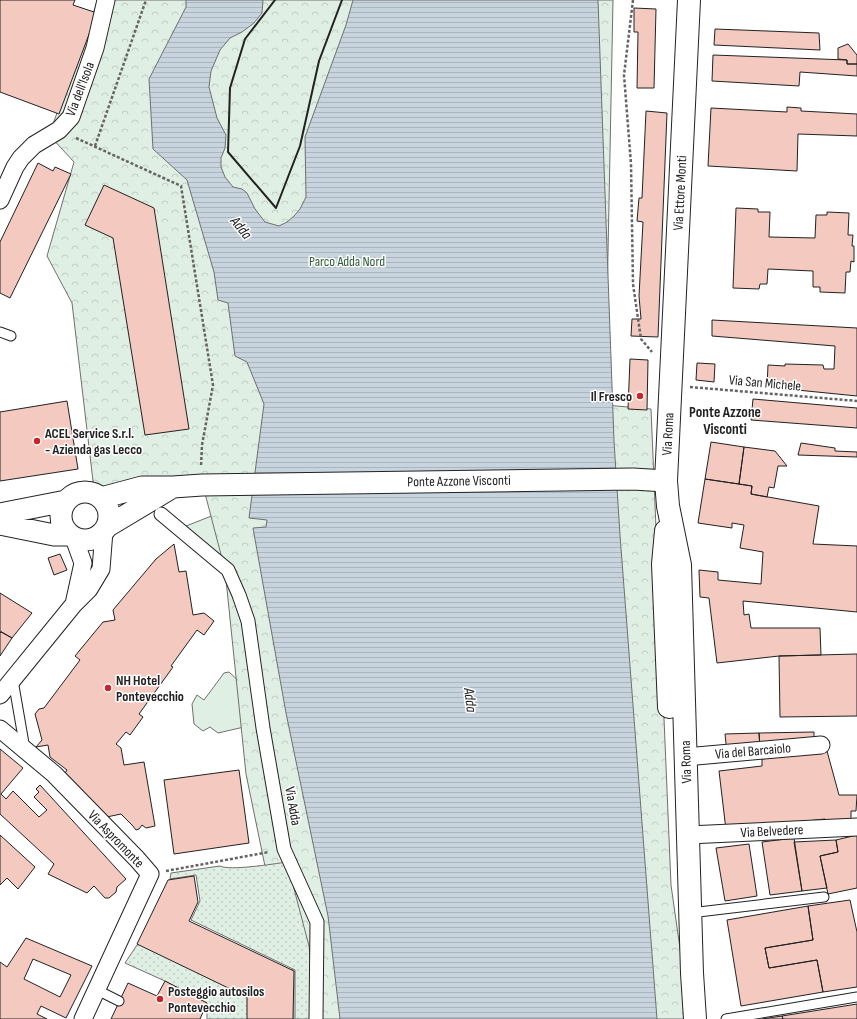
<svg xmlns="http://www.w3.org/2000/svg" width="857" height="1019" viewBox="0 0 857 1019" font-family="'Sofia Sans Condensed',sans-serif">
	<style>
		.grass { fill: #e0efe3; stroke: #6f6f6f }
		.park { fill: url(#park-crowns); stroke: #6f6f6f }
		.garden { fill: url(#garden-dots); stroke: #6f6f6f }
		.water { fill: url(#water-rules); stroke: #6f6f6f }
		.building { fill: #f3c9c0; stroke: #222; fill-rule: evenodd }
		.lines { fill: none; stroke-linecap: round; stroke-linejoin: round }
		.service-casing { stroke: #222; stroke-width: 11 }
		.pedestrian-casing { stroke: #222; stroke-width: 15 }
		.minor-casing { stroke: #222; stroke-width: 19 }
		.tertiary-casing { stroke: #222; stroke-width: 23 }
		.primary-casing { stroke: #222; stroke-width: 24 }
		.path { stroke: #646464; stroke-width: 2.5; stroke-dasharray: 3 2; stroke-linecap: butt }
		.service { stroke: #fff; stroke-width: 9 }
		.pedestrian { stroke: #fff; stroke-width: 13 }
		.minor { stroke: #fff; stroke-width: 17 }
		.tertiary { stroke: #fff; stroke-width: 21 }
		.primary { stroke: #fff; stroke-width: 22 }
		.wall { stroke: #222; stroke-width: 2 }
		.poi-dot { fill: #c62828; stroke: #fff; stroke-width: 1.5 }
		.labels { text-anchor: middle; dominant-baseline: central; stroke-width: 3; stroke-linejoin: round; paint-order: stroke }
		.street-label { font-size: 14px; fill: #222; stroke: #fff }
		.park-label { font-size: 14px; fill: #2f5e38; stroke: #fff }
		.poi-label { font-size: 14px; font-weight: bold; fill: #222; stroke: #fff; text-anchor: start }
		.water-label { font-size: 15px; font-style: italic; fill: #222; stroke: #fff }
		.neighbourhood-label { font-size: 15px; font-weight: bold; fill: #222; stroke: #fff }
	</style>
	<defs>
		<pattern id="park-crowns" width="20" height="18" patternUnits="userSpaceOnUse"><rect width="20" height="18" fill="#e0efe3"/><path d="M2 6a3 3 0 1 1 6 0M12 15a3 3 0 1 1 6 0" fill="none" stroke="#c0cdc2"/></pattern>
		<pattern id="garden-dots" width="8" height="8" patternUnits="userSpaceOnUse"><rect width="8" height="8" fill="#e0efe3"/><path d="M2 2h.1M6 6h.1" fill="none" stroke="#c0cdc2" stroke-width="1.8" stroke-linecap="round"/></pattern>
		<pattern id="water-rules" width="6" height="5" patternUnits="userSpaceOnUse"><rect width="6" height="5" fill="#c7d3dd"/><path d="M0 2.5h6" fill="none" stroke="#abb5bd"/></pattern>
	</defs>
	<rect width="100%" height="100%" fill="#fff"/>
	<path class="grass" d="M237,506L226,562L186,526Z
		M229,672L242,684L244,727L218,733L210,727L203,731L194,724L192,704L197,695L204,700L224,673Z"/>
	<path class="park" d="M98,0H613L605,405L651,409L671,885L690,1019H293L292,956L274,910L246,774L225,570L201,478L95,498L72,303L47,256L74,162L49,135Z"/>
	<path class="garden" d="M287,862L309,946L312,974L313,1019H295V970L191,920L200,901L196,875L170,879L171,873L220,866C230,871 273,864 287,862Z
		M139,942L249,995V1019H207V1003L165,981L125,963Z"/>
	<path class="water" d="M186,0H263L262,13L254,23L242,32L230,38L220,50L211,71L209,87L217,118L226,135L225,148L221,158V167L225,177L233,187L242,189L247,193L255,209L265,222L279,226L287,222L294,216L300,209L306,197L305,137L346,25L353,0H598L614,441L620,535L657,1019H340L328,916L286,713L253,528L266,527L267,520L249,518L264,404L247,362L235,356L228,303L218,300L214,272L187,180L153,149L149,79L186,7Z"/>
	<path class="building" d="M0,0H75L73,5L97,13L59,114L0,92Z
		M634,8L656,9L654,88H637L638,32H634Z
		M715,29L819,33L820,50L714,45Z
		M848,44L857,55V64H847V60L838,59V48Z
		M713,55L847,60V64H857V76L800,72L799,86L712,81Z
		M787,107L801,108V111L857,114V136L798,134L797,171L708,166L711,108L787,112Z
		M646,111L667,113L658,337L631,336L632,319H641L639,296L643,222L637,221L639,198H642Z
		M38,163L53,171L55,167L71,174L10,298L0,293V242Z
		M104,185L154,208L189,429L145,435L113,238L85,225Z
		M736,208L758,209V212H770L769,237L815,238L816,215H827V212L849,213L848,235H853L852,246H854V262L851,261L850,272H846L845,293L820,292V287H813V271L768,269L767,284H760L759,289L733,288Z
		M712,320L857,328V396L767,387L768,365L785,366V364L823,365L824,369H834L835,346L712,336Z
		M630,359L648,360L647,410L628,409Z
		M697,363L715,364L714,382L696,380Z
		M753,399L857,408V428L751,420Z
		M67,401L78,469L0,481V412Z
		M711,442L744,447L739,484L705,479Z
		M801,443L835,448V451L857,452V457L798,455Z
		M744,447L775,451L787,466H778L774,488L769,487L767,497L751,494L752,486L739,484Z
		M705,479L752,486L751,494L819,506L813,544L857,546V612L743,601L744,615L749,614L751,628H820L821,655L779,656L717,663L709,598L700,597L699,570L718,572V580L761,584L763,552L740,548L744,525L732,523V528L698,523Z
		M174,544L179,572L186,571L193,615L204,613L214,621L204,635L197,630L171,666L173,667L139,714L143,717L130,735L126,732L116,744L121,748L124,765L144,762L155,826L146,828L142,825L139,829L136,830L132,825L121,814L102,818L63,776L67,770L50,757L48,745L36,747L42,740L35,714L39,709L44,708L80,660L75,656L103,622L115,620L113,610L156,559Z
		M60,554L67,570L54,575L48,558Z
		M0,593L32,613L12,638L0,631Z
		M1,632L12,638L0,656V633Z
		M857,654V716L780,717L779,656Z
		M814,732V742L760,747L759,733Z
		M759,733L760,749L727,753L725,734Z
		M0,749L23,768L1,794L6,799L13,791L39,817L47,810L34,797L39,792L36,789L40,785L126,879L117,887L116,892L109,898H105L94,886L87,893L48,874L54,864L0,814Z
		M827,751L839,795H857L856,811H851V820L825,823V819L726,830L719,771L762,766V759Z
		M239,770L249,843L174,854L164,780Z
		M0,835L35,867L18,889L7,878L0,885Z
		M857,835V888L828,894L820,856L838,852L836,840Z
		M794,838L802,891L770,895L762,842Z
		M836,840L838,852L820,856L827,888L802,891L794,842Z
		M749,844L757,896L725,901L716,848Z
		M194,876L198,902L189,921L294,971L293,1019H247V997L137,944L168,880Z
		M850,900L857,932V987L823,992L817,960L769,968L765,948L813,940L808,906Z
		M808,906L813,940L765,948L769,968L817,960L823,992L741,1006L727,920Z
		M26,938L92,966L66,1018L41,1006L37,1014L47,1019H0V962L7,967ZM33,959L71,975L60,997L24,979Z
		M165,981L207,1003L200,1019H111L128,983L157,996Z
		M857,1004V1019H783L782,1016Z
		M782,1016L783,1019H762Z"/>
	<g class="lines">
		<g class="service-casing">
			<path id="service" d="M0,332L11,336
				M13,680L25,749
				M690,913L824,897
				M97,990L119,1001
				M726,1019L857,997"/>
		</g>
		<g class="pedestrian-casing">
			<path id="pedestrian" d="M161,514L228,570L239,595L248,621L263,728L284,849L317,922L316,1019"/>
		</g>
		<g class="minor-casing">
			<path id="minor" d="M0,200L15,167L21,158L34,145L59,130L71,117L95,48L106,0
				M74,604L83,563L74,538
				M0,695L74,604L89,589L101,569L104,531
				M0,729L54,774L137,859L150,874L83,1019
				M685,757L821,745
				M688,835L857,827"/>
		</g>
		<g class="tertiary-casing">
			<path id="tertiary" d="M61 516a24 24 0 1 1 48 0a24 24 0 1 1-48 0Z
				M101,498L142,487H173L202,485L633,479L666,481
				M0,514L66,501
				M0,524L54,535H70
				M108,526L173,487"/>
		</g>
		<g class="primary-casing">
			<path id="primary" d="M689,0L666,481L668,506L680,565L692,973L695,1019
				M666,531L663,564L669,707"/>
		</g>
		<path class="path" d="M633,0L624,75L631,164L633,284L641,339L652,352
			M76,138L181,186L213,385L202,445L201,466
			M95,146L146,0
			M690,387L857,401
			M166,871L269,852"/>
		<use href="#service" class="service"/>
		<use href="#pedestrian" class="pedestrian"/>
		<use href="#minor" class="minor"/>
		<use href="#tertiary" class="tertiary"/>
		<use href="#primary" class="primary"/>
		<path class="wall" d="M275,0L245,39L230,88L228,152L276,208L300,146L319,61L342,0"/>
	</g>
	<g class="poi-dot">
		<circle cx="640" cy="396" r="4"/>
		<circle cx="37" cy="441" r="4"/>
		<circle cx="108" cy="688" r="4"/>
		<circle cx="160" cy="999" r="4"/>
	</g>
	<g class="labels">
		<g class="street-label">
			<text transform="translate(80 89) rotate(-69)">Via dell'Isola</text>
			<text transform="translate(680 193) rotate(-87)">Via Ettore Monti</text>
			<text transform="translate(765 383) rotate(5)">Via San Michele</text>
			<text transform="translate(668 434) rotate(-87)">Via Roma</text>
			<text transform="translate(459 481) rotate(-1)">Ponte Azzone Visconti</text>
			<text transform="translate(753 751) rotate(-5)">Via del Barcaiolo</text>
			<text transform="translate(686 762) rotate(-92)">Via Roma</text>
			<text transform="translate(293 806) rotate(80)">Via Adda</text>
			<text transform="translate(772 831) rotate(-3)">Via Belvedere</text>
			<text transform="translate(116 839) rotate(46)">Via Aspromonte</text>
		</g>
		<g class="park-label">
			<text x="347" y="261">Parco Adda Nord</text>
		</g>
		<g class="poi-label">
			<text x="632" y="396" text-anchor="end">Il Fresco</text>
			<text x="45" y="433">ACEL Service S.r.l.<tspan x="45" dy="16">- Azienda gas Lecco</tspan></text>
			<text x="116" y="680">NH Hotel<tspan x="116" dy="16">Pontevecchio</tspan></text>
			<text x="168" y="991">Posteggio autosilos<tspan x="168" dy="16">Pontevecchio</tspan></text>
		</g>
		<g class="water-label">
			<text transform="translate(241 228) rotate(51)">Adda</text>
			<text transform="translate(470 700) rotate(83)">Adda</text>
		</g>
		<g class="neighbourhood-label">
			<text x="725" y="412">Ponte Azzone<tspan x="725" dy="17">Visconti</tspan></text>
		</g>
	</g>
</svg>
